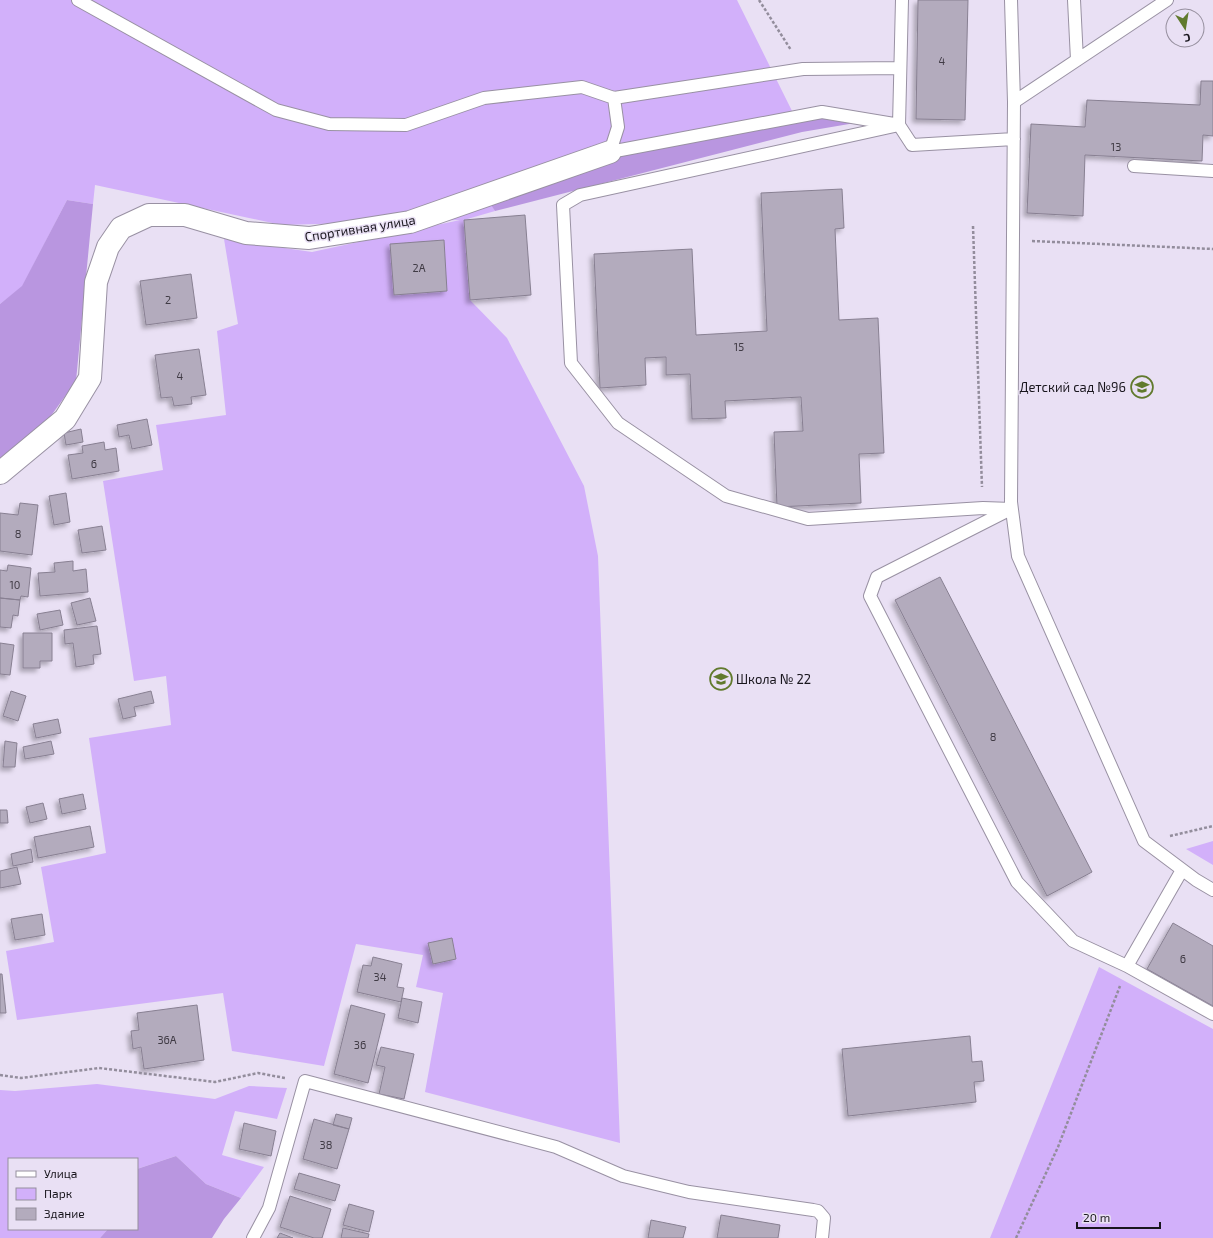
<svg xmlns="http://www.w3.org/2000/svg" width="1213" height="1238" viewBox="0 0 1213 1238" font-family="'Exo 2',sans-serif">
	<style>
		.green { fill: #d2b0fa }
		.forest { fill: #b996e0 }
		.building { fill: #b3abbd; stroke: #888092; filter: url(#shadow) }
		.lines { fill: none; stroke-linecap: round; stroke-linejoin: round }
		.service-casing { stroke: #9991a3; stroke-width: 14 }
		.minor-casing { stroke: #9991a3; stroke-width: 24 }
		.path { stroke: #938d9c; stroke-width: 2.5; stroke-dasharray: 3 2; stroke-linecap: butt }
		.service { stroke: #fff; stroke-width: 12 }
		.minor { stroke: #fff; stroke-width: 22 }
		.labels { text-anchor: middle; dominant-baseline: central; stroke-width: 3; stroke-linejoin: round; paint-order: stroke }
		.number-label { font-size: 11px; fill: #403b45 }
		.street-label { font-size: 13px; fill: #19161d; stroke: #e9e0f4 }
		.poi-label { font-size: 13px; fill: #19161d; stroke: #e9e0f4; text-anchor: end }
	</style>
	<defs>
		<filter id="shadow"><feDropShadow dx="-3.5" dy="3.5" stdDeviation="2" flood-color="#0004"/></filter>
	</defs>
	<rect width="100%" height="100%" fill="#e9e0f4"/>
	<path class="green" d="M0,0H737L795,117L485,196L495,211L464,220L470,300L507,338L584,486L598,556L620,1143L425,1092L443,993L416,987L423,955L356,944L324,1066L232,1051L223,993L17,1020L6,951L54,942L41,867L106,853L89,738L171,725L166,676L134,681L103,481L163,470L156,425L226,415L217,331L238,324L224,239L312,252L460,220L282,225L95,185L93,204L67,200L22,287L0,304Z
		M1213,841V865L1186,849Z
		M1099,967L1213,1029V1238H990Z
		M97,1084L215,1099L249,1086L287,1088L277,1119L235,1111L222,1155L264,1167L241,1198L206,1184L176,1156L137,1169V1159H9V1229H108L100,1238H0V1090L15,1091Z"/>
	<path class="forest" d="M833,111L855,123L802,132L495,211L484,195L556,168Z
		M67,200L93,204L76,381L48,420L0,459V304L22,286Z
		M176,1156L206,1184L241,1198L224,1219L212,1238H100L108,1229H137V1169Z"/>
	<path class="building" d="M918,0H968L965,120L916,119Z
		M1201,81H1213V136L1203,135L1202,161L1085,155L1083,216L1027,213L1031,124L1085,127L1087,100L1200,105Z
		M842,189L844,228L835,229L839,320L878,318L884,453L859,454L861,503L777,507L774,432L803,431L801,397L725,401L726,418L692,419L690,374L666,375V357L645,358L646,385L600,388L594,254L692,249L696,335L767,331L761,193Z
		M525,215L531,295L470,300L464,220Z
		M444,240L447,291L394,295L390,244Z
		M191,274L197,318L146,325L140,281Z
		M199,349L206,395L191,397L192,404L174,406L172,397L161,398L155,355Z
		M147,419L152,445L132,449L129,435L119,437L117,425Z
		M81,429L83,442L66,445L64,433Z
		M104,442L105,450L116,448L119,471L72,479L68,455L83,453L82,446Z
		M66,493L70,522L54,525L49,496Z
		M20,503L38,505L32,555L0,551V513L18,515Z
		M102,526L106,550L82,553L78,530Z
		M73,561V571L86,569L88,592L40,596L38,573L55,572L54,563Z
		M8,565L31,568L28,597L21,596L20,600L0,598V570L7,571Z
		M940,577L1092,872L1047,896L895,600Z
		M0,598L20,600L18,616L13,615L11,628L0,627Z
		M90,598L96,621L77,625L71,603Z
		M60,610L63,625L40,630L37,614Z
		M97,626L101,654L93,655L94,664L76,667L73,643L65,644L64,630Z
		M23,633H52V661H40V668H23Z
		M0,643L14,645L10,675L0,674Z
		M11,691L26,696L18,721L3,716Z
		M151,691L154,703L134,707L136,716L123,719L118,699Z
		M58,719L61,733L36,738L33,724Z
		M5,741L17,743L15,767H3Z
		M51,741L54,754L25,759L23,747Z
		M83,794L86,809L62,814L59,799Z
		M43,803L47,819L30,823L26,807Z
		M0,810H7L8,823H0Z
		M90,826L94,847L38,858L34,837Z
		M31,849L33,862L13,866L11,854Z
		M17,867L21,884L0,888V871Z
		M42,914L45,935L15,940L11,919Z
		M1173,923L1213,946V1006L1147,969Z
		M452,938L456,959L433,964L428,943Z
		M373,957L402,964L397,987L404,988L401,1002L357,992L363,965L371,966Z
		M0,974H2L6,1013H0Z
		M402,998L422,1002L418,1023L398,1018Z
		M197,1005L204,1060L144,1069L141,1047L133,1049L131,1031L139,1030L137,1013Z
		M351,1005L385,1014L368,1083L334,1074Z
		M970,1036L972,1062L982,1061L984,1081L974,1082L976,1102L848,1116L842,1049Z
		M381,1047L414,1054L404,1099L379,1094L385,1067L376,1065Z
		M336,1114L352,1118L349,1129L333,1125Z
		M314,1119L349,1129L337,1169L303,1159Z
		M244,1123L276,1131L271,1156L239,1149Z
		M299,1173L340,1185L335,1201L294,1189Z
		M290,1196L331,1209L322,1238H314L280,1227Z
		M349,1204L374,1211L369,1232L343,1225Z
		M721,1215L780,1225L778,1238H717Z
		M651,1220L686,1227L683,1238H648Z
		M343,1228L369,1234L368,1238H341Z
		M280,1233L293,1238H277Z"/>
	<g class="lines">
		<g class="service-casing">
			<path id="service" d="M78,0L276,110L329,124L406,125L484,98L582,87L614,98L803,69L899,68
				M902,0L899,125L912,145L1014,139
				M1011,0L1014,102
				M1074,0L1077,60
				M1167,0L1014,102L1011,502L1018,556L1144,841L1196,880L1213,890
				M614,98L618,127L610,152L822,112L894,124
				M899,125L580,195L563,205L571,363L618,423L726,496L808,519L983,508L1012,509
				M1134,166L1213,171
				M1009,510L877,577L870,596L1017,882L1073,941L1127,966L1213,1014
				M1127,966L1182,870
				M253,1238L269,1208L305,1081L556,1147L623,1176L689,1192L813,1210L818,1211L824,1218L822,1238"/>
		</g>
		<g class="minor-casing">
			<path id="minor" d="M0,473L65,419L90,378L96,282L108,247L121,228L149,215H185L246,233L309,238L410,222L610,152"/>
		</g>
		<path class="path" d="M759,0L791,50
			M973,226L982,487
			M1032,241L1213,249
			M1170,836L1213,826
			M0,1075L21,1078L99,1068L215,1082L258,1073L285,1078
			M1016,1238L1058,1147L1120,986"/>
		<use href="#service" class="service"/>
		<use href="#minor" class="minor"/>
	</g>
	<defs>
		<g id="school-ring" transform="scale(1.15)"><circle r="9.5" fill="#e9e0f4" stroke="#617a2d" stroke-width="1.5"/><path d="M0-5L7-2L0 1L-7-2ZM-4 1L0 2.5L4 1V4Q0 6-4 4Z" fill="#617a2d"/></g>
	</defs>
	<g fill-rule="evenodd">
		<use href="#school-ring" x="1142" y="387"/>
		<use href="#school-ring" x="721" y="679"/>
	</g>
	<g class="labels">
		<g class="number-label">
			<text x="942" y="60">4</text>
			<text x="1116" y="146">13</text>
			<text x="419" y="267">2А</text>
			<text x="168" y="299">2</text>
			<text x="739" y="346">15</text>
			<text x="180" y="375">4</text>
			<text x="94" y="463">6</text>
			<text x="18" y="533">8</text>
			<text x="15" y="584">10</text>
			<text x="993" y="736">8</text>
			<text x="1183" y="958">6</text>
			<text x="380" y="976">34</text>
			<text x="167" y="1039">36А</text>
			<text x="360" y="1044">36</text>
			<text x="326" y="1144">38</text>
		</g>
		<g class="street-label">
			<text transform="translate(360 228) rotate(-9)">Спортивная улица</text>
		</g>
		<g class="poi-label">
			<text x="1126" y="387">Детский сад №96</text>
			<text x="736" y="679" text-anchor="start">Школа № 22</text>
		</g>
	</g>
	<rect x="8" y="1158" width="130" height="72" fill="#e9e0f4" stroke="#968f9e"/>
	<rect x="16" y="1171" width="20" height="6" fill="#ffffff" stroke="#968f9e"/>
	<text x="44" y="1178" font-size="12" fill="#19161d">Улица</text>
	<rect x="16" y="1188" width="20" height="12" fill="#d2b0fa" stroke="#968f9e"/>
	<text x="44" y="1198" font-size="12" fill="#19161d">Парк</text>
	<rect x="16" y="1208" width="20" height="12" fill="#b3abbd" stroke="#968f9e"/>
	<text x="44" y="1218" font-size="12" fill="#19161d">Здание</text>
	<g transform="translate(1185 28) rotate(168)"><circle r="19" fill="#e9e0f4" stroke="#968f9e"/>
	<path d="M0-3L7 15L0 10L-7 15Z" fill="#617a2d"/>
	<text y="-6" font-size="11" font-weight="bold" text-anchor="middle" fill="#19161d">С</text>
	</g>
	<path d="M1077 1222v6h83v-6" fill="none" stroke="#19161d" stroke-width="2"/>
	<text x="1083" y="1222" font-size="12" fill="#19161d" stroke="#e9e0f4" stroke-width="3" paint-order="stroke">20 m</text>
</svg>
